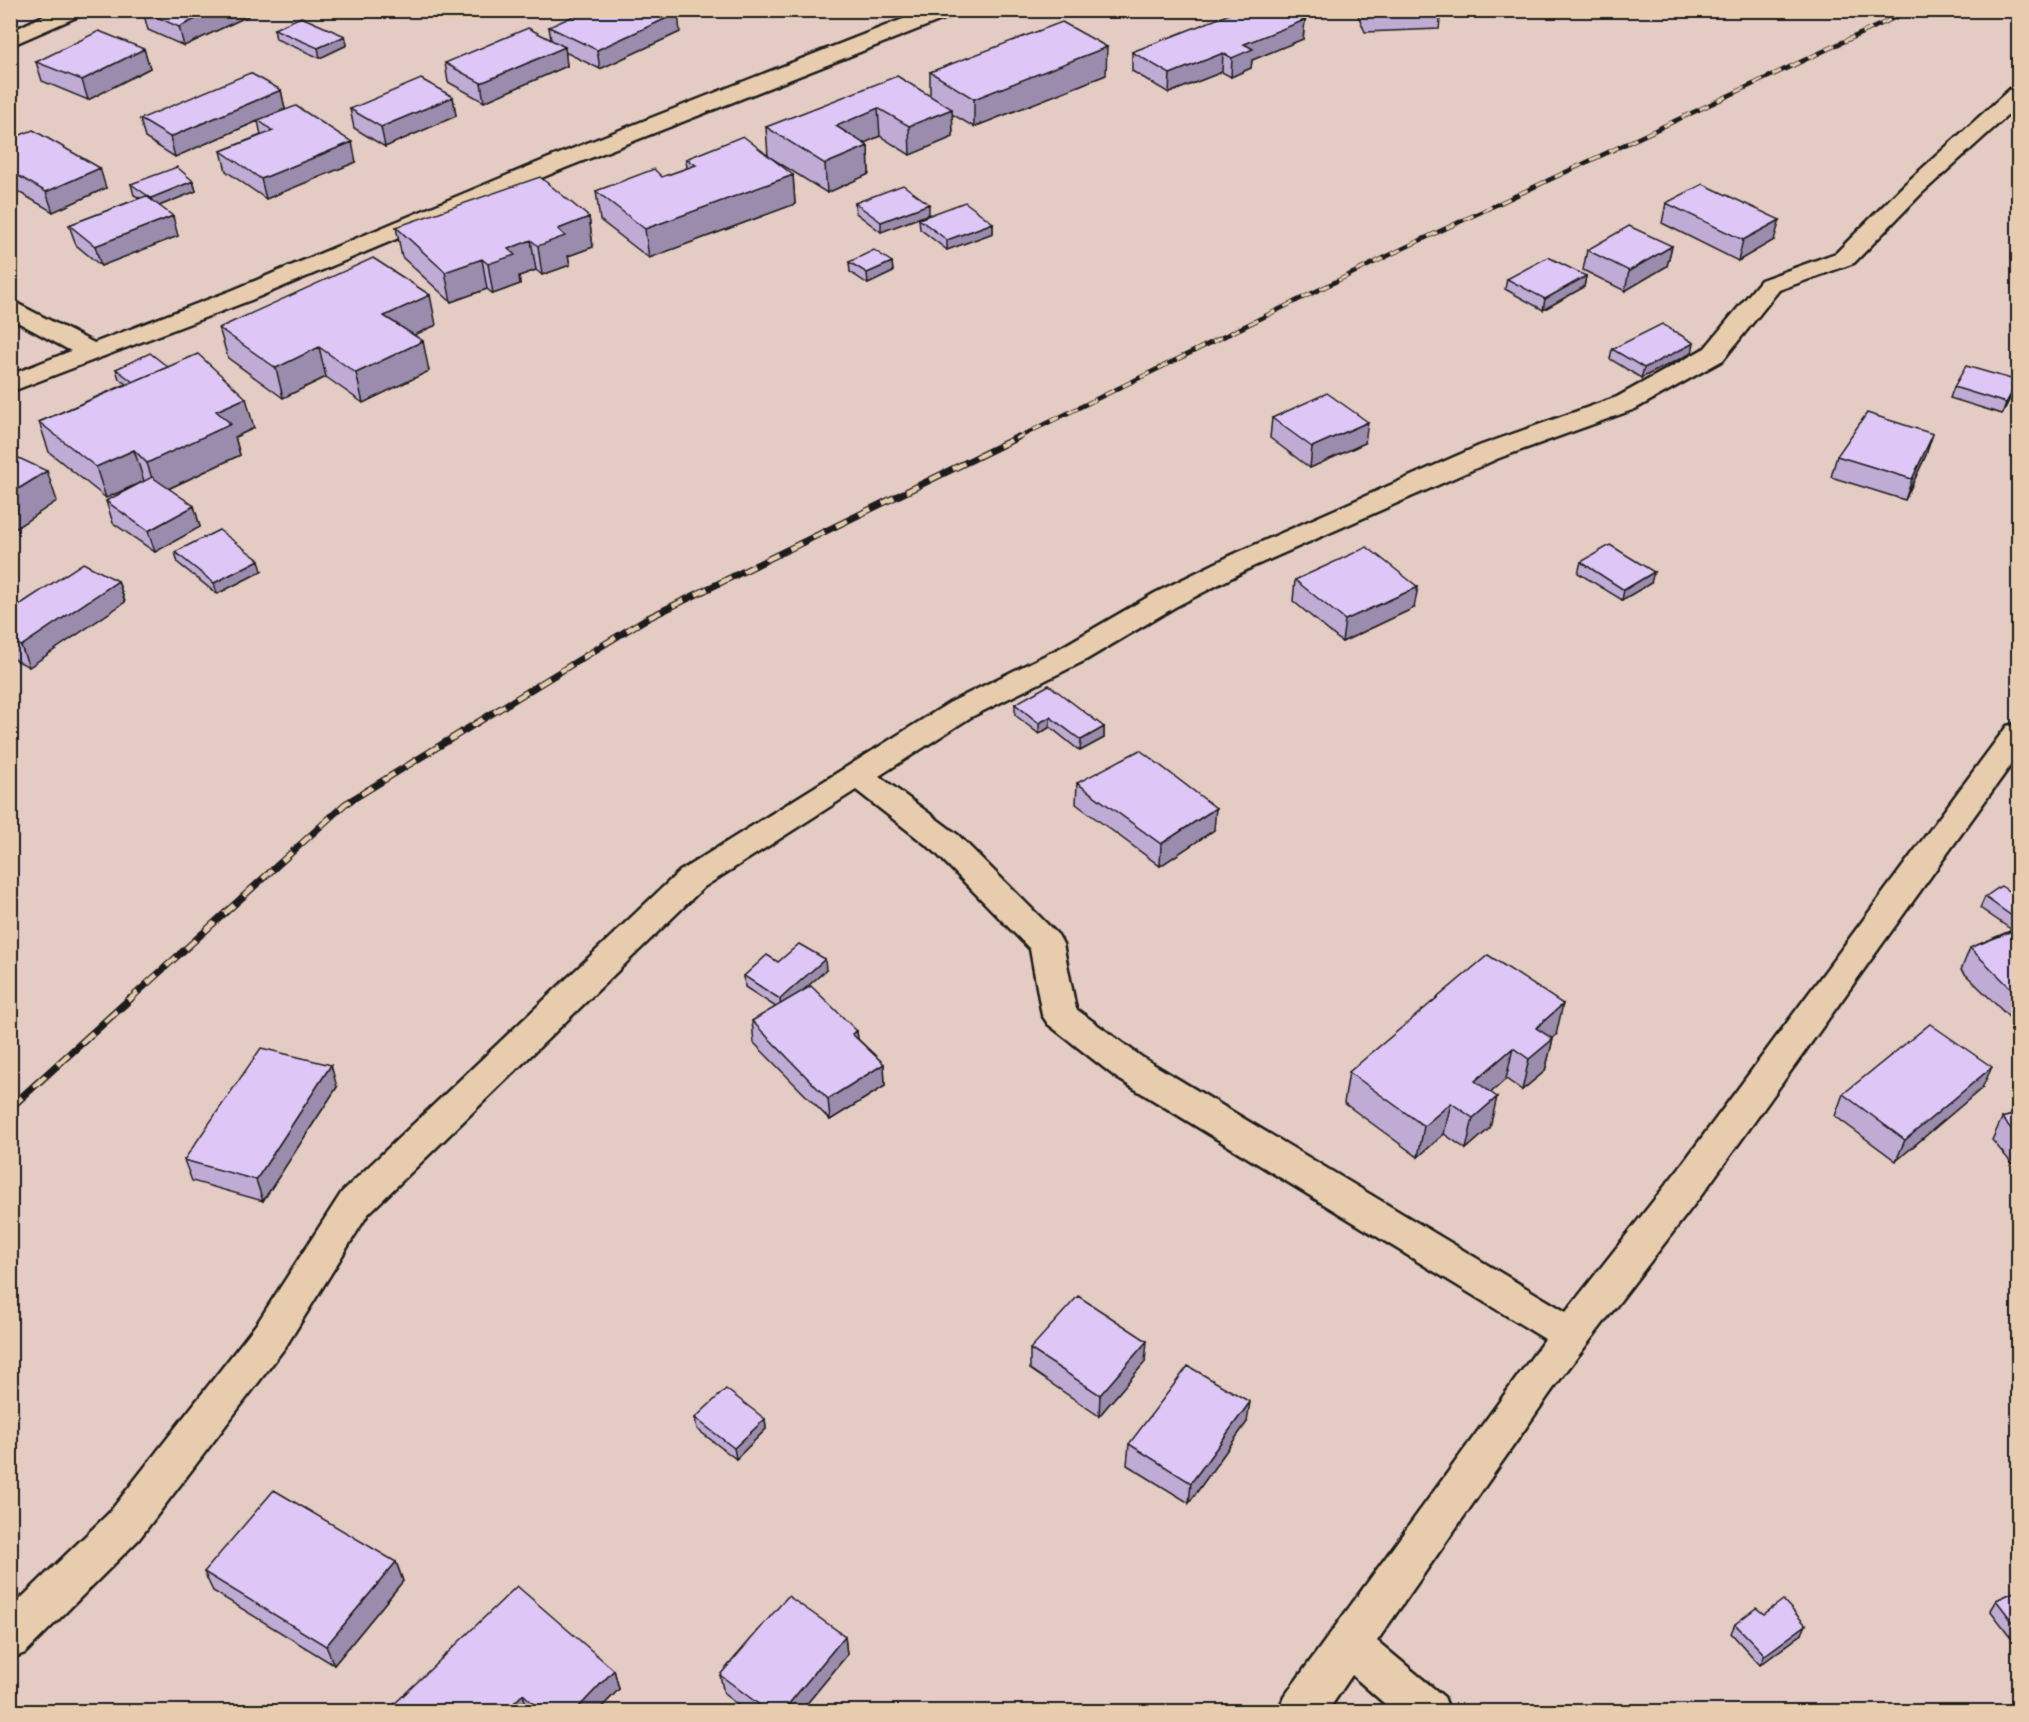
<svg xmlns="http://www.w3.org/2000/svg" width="2029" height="1722" viewBox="0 0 2029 1722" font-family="'Comic Neue',sans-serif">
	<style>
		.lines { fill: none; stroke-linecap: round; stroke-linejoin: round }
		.minor-casing { stroke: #1c1c1c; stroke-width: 5 }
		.minor { fill: #e7cdae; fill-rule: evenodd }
		.rail-far2-casing { stroke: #1c1c1c; stroke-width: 4.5 }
		.rail-far1-casing { stroke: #1c1c1c; stroke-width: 7 }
		.rail-casing { stroke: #1c1c1c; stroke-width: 8 }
		.rail-far2 { stroke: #e7cdae; stroke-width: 3; stroke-dasharray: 10; stroke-linecap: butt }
		.rail-far1 { stroke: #e7cdae; stroke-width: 4.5; stroke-dasharray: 13; stroke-linecap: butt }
		.rail { stroke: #e7cdae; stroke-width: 5; stroke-dasharray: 16; stroke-linecap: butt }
		.wall { fill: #bfabd4; stroke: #1c1c1c; stroke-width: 1.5 }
		.shaded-wall { fill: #9b8bad; stroke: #1c1c1c; stroke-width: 1.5 }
		.building { fill: #dec7f7; stroke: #1c1c1c; stroke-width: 1.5 }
	</style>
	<rect width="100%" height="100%" fill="#e4cbc4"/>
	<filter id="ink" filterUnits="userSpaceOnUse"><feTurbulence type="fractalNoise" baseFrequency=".0167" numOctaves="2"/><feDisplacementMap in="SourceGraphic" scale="12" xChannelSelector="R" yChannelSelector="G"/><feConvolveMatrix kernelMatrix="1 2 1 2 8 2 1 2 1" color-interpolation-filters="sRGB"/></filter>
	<g filter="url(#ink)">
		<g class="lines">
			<g class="minor-casing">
				<path id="minor" d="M55,10H83L81,15L10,46V32Z
					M926,10H956L954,15L565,168L251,300L10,392V375L71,351L10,318V300L94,343L233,290L549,158Z
					M2018,87V106L1921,194L1854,263L1779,290L1723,360L1635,409L1499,458L1252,567L1175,607L1084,661L971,717L879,776L958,835L1058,935L1063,944L1076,1009L1143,1058L1566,1312L1680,1167L2007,726L2018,723V755L1706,1189L1555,1386L1377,1641L1444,1697L1450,1712H1394L1352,1675L1327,1712H1278L1284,1697L1545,1339L1117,1078L1048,1024L1042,1015L1030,949L934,851L856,790L704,887L368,1214L286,1346L139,1539L25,1653L10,1659V1609L109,1513L258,1322L342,1192L680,871L949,703L1062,647L1155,593L1232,555L1479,446L1617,397L1705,348L1761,280L1836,253L1905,184L2010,89Z"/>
			</g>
			<use href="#minor" class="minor"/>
			<g class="rail-far2-casing">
				<path id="rail-far2" d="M1015,439L1404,248L1911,10"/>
			</g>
			<g class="rail-far1-casing">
				<path id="rail-far1" d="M128,1001L345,804L644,620L1018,437"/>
			</g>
			<g class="rail-casing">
				<path id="rail" d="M10,1108L130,999"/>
			</g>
			<use href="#rail-far2" class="rail-far2"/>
			<use href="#rail-far1" class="rail-far1"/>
			<use href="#rail" class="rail"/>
		</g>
		<path class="wall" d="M145,10H247L248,16L184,46L148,30L143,11Z
			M350,10H381L366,18Z
			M1356,10H1441L1439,29L1365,32Z
			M1305,20L1303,39L1252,60L1251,68L1231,77L1222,72L1169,93L1132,71V52Z
			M549,27L680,32L600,69L565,52L567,66L484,102L448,82L445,63L551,40Z
			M274,29L345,36L347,45L320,58L276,39Z
			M144,49L150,68L88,100L42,81L36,62Z
			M930,72L1106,75L974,127L952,114L953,137L910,155L880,136L864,143L868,146L869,174L827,193L768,156L766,127L930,96Z
			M281,90L285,109L266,117L356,162L266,199L226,171L221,151L261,135L258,121L175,157L145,138L140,119Z
			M453,97L456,116L385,147L354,128L350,109Z
			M10,139L106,188L53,212L10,187Z
			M686,159L793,175L795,204L649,258L600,220L596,191L662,177L687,168Z
			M193,181L196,191L159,206L178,236L101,266L76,245L69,225L140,198L134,195L131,184Z
			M855,203L929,214L881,232L856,213Z
			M1666,203L1774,240L1738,261L1662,223Z
			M589,217L593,247L568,256L570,265L542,275L536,270L519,276L520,284L493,294L487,289L451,302L402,257L396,227Z
			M919,219L993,223V233L947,250L920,229Z
			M1672,246L1667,266L1625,291L1583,270L1587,250Z
			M849,262H892L893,272L868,284L850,272Z
			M1586,276L1584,287L1543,310L1505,289L1507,279Z
			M436,325L414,335L429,371L363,403L326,377L283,398L228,358L219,328Z
			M1612,349L1692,353L1641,378L1610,359Z
			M168,367L254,428L235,437L240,455L168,489L194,506L200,527L155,552L113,523L106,501L144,481L106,498L49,452L39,422L126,384L119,379L116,369Z
			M2018,381L2014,391L2002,414L1950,398L1954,387Z
			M1272,418L1365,443L1310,468L1270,438Z
			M1926,455L1905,500L1831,477L1837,456Z
			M175,552L262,571L217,594L178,563Z
			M1581,562L1651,583L1622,600L1578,573Z
			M1295,580L1414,608L1342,642L1293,601Z
			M118,581L125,602L29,667L10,657V611Z
			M1015,704L1104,727V738L1080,751L1050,727L1039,734L1015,715Z
			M1077,783L1214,830L1160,866L1076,804Z
			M1985,897L2019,898V1027L1961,970L1970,948L2012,930L1980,908Z
			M778,962L826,970L801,992L857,1031L858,1039L884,1064L885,1086L830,1120L754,1043L752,1021L776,1007L745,987L744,976Z
			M1556,1035L1552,1039H1553L1545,1071L1522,1090L1506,1079L1491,1092L1490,1128L1466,1149L1444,1134L1418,1157L1344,1103L1349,1072Z
			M337,1087L263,1201L192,1181L184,1160Z
			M1982,1088L1896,1161L1835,1116L1843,1094Z
			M2019,1113V1172L1992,1140L2002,1118Z
			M1030,1349L1145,1362L1099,1416L1030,1369Z
			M695,1418L765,1419L766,1429L736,1459L697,1429Z
			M1247,1422L1189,1503L1127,1465L1129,1444Z
			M396,1562L403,1581L334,1665L213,1591L204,1572Z
			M2019,1590V1648L1990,1610L1996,1600Z
			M1764,1614L1802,1634L1760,1665L1731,1633L1735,1624Z
			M845,1636L847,1655L800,1712H747L724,1694L720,1675Z
			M614,1670L619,1689L597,1712H386Z"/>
		<path class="shaded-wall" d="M214,10H247L248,16L184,46L179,27Z
			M364,10H381L366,18Z
			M774,10H790L774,12Z
			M678,13L680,32L600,69L597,50Z
			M1305,20L1303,39L1252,60L1251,68L1231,77L1232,58L1244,44Z
			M345,36L347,45L320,58L318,48Z
			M565,47L567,66L484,102L481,83Z
			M1107,47L1106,75L974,127V99Z
			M144,49L150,68L88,100L82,80Z
			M1223,53L1222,72L1169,93L1170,74Z
			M281,90L285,109L175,157L170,137Z
			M453,97L456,116L385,147L381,127Z
			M878,108L880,136L838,155L836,126Z
			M952,109L953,137L910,155L909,126Z
			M10,110L16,128L10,133Z
			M352,142L356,162L266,199L261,179Z
			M868,146L869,174L827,193L825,164Z
			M100,168L106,188L53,212L46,192Z
			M793,175L795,204L649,258L645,229Z
			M193,181L196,191L154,208L151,198Z
			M929,204V214L881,232V222Z
			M173,216L178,236L101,266L95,246Z
			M589,217L593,247L568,256L570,265L542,275L538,246L558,229Z
			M1780,220L1774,240L1738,261L1743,240Z
			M993,223V233L947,250V240Z
			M531,240L536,270L519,276L520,284L493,294L488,264L508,249Z
			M1672,246L1667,266L1625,291L1629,271Z
			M482,259L487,289L451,302L445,272Z
			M892,262L893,272L868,284L867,273Z
			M1586,276L1584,287L1543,310L1545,299Z
			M430,295L436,325L391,346L384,316Z
			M423,341L429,371L363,403L356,373Z
			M1694,343L1692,353L1641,378L1644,368Z
			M319,347L326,377L283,398L276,368Z
			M2018,381L2014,391L2002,414L2006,403Z
			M246,398L254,428L235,437L240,455L157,494L147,463L216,411Z
			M1368,422L1365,443L1310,468L1312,447Z
			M1933,434L1926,455L1905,500L1912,479Z
			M134,450L144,481L106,498L96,467Z
			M47,471L57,501L10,532V494Z
			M194,506L200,527L155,552L148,531Z
			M259,560L262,571L217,594L214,583Z
			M1654,572L1651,583L1622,600L1624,590Z
			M118,581L125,602L29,667L21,646Z
			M1418,587L1414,608L1342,642L1345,620Z
			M1050,717V727L1039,734V723Z
			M1104,727V738L1080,751L1081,740Z
			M1216,808L1214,830L1160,866L1161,844Z
			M825,959L826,970L781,1010L780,999Z
			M1563,1004L1556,1035L1529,1059L1536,1028Z
			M857,1031L859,1053L852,1034Z
			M1553,1039L1545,1071L1522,1090L1529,1059Z
			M1513,1048L1506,1079L1469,1112L1475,1081Z
			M884,1064L885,1086L830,1120L828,1099Z
			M331,1065L337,1087L263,1201L256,1180Z
			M1992,1067L1982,1088L1896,1161L1905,1140Z
			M1497,1097L1490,1128L1466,1149L1473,1118Z
			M1451,1103L1444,1134L1418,1157L1424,1126Z
			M1147,1341L1145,1362L1099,1416L1100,1395Z
			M1250,1402L1247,1422L1189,1503L1191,1483Z
			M765,1419L766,1429L736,1459L734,1448Z
			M396,1562L403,1581L334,1665L326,1646Z
			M1806,1625L1802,1634L1760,1665L1765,1655Z
			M845,1636L847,1655L800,1712H782Z
			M614,1670L619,1689L597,1712H574Z
			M523,1694L528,1712H505Z"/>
		<path class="building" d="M145,10H214L179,27L143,11Z
			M587,10H672L678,13L597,50L549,27Z
			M1240,10H1285L1305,20L1244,44L1253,49L1232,58L1223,53L1170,74L1132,52Z
			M1366,10H1441L1367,13Z
			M301,17L345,36L318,48L274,29Z
			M1062,22L1107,47L974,99L930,72Z
			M528,28L565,47L481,83L445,63Z
			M99,31L144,49L82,80L36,62Z
			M250,73L281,90L170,137L140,119Z
			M897,76L952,109L909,126L878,108L836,126L868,146L825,164L766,127Z
			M421,79L453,97L381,127L350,109Z
			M296,106L352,142L261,179L221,151L273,131L258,120Z
			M33,130L100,168L46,192L10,171V139Z
			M743,136L793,175L645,229L596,191L654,169L662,177L696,165L686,159Z
			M177,167L193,181L151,198L131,184Z
			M540,177L589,217L558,229L565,236L538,246L531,240L508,249L515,255L488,264L482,259L445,272L396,227Z
			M1703,184L1780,220L1743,240L1666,203Z
			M903,185L929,204L881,222L855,203Z
			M146,196L173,216L95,246L69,225Z
			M965,202L993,223L947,240L919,219Z
			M1629,226L1672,246L1629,271L1587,250Z
			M874,250L892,262L867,273L849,262Z
			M1548,257L1586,276L1545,299L1507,279Z
			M373,258L430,295L384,316L423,341L356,373L319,347L276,368L219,328Z
			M1662,324L1694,343L1644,368L1612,349Z
			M150,353L168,367L133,382L116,369Z
			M198,354L246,398L216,411L231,424L147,463L134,450L96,467L39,422Z
			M1966,366L2018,381L2006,403L1954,387Z
			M1327,393L1368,422L1312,447L1272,418Z
			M1867,413L1933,434L1912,479L1837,456Z
			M10,454L47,471L10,494Z
			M152,477L194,506L148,531L106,501Z
			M219,530L259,560L214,583L175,552Z
			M1610,545L1654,572L1624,590L1581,562Z
			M1367,547L1418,587L1345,620L1295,580Z
			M83,563L118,581L21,646L10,640V611Z
			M1049,685L1104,727L1081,740L1050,717L1039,723L1015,704Z
			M1140,750L1216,808L1161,844L1077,783Z
			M2001,886L2019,898V921L1985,897Z
			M2017,929L2019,930V996L1970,948Z
			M799,944L825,959L780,999L744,976L767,955L778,962Z
			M1488,955L1563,1004L1536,1028L1553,1039L1529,1059L1513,1048L1475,1081L1497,1097L1473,1118L1451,1103L1424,1126L1349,1072Z
			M811,986L857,1031L852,1034L884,1064L828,1099L752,1021Z
			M1930,1024L1992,1067L1905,1140L1843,1094Z
			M261,1048L331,1065L256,1180L184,1160Z
			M2019,1113V1138L2002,1118Z
			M1078,1296L1147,1341L1100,1395L1030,1349Z
			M1188,1366L1250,1402L1191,1483L1129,1444Z
			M726,1389L765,1419L734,1448L695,1418Z
			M274,1490L396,1562L326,1646L204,1572Z
			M517,1586L614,1670L574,1712H542L523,1694L505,1712H386Z
			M2019,1590V1630L1996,1600Z
			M788,1596L845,1636L782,1712H769L720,1675Z
			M1783,1600L1806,1625L1765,1655L1735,1624L1756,1608L1764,1614Z"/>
	</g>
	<rect width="2029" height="1722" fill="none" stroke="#e7cdae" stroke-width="36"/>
	<rect x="18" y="18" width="1993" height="1686" fill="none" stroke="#1c1c1c" stroke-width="2" filter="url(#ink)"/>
</svg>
